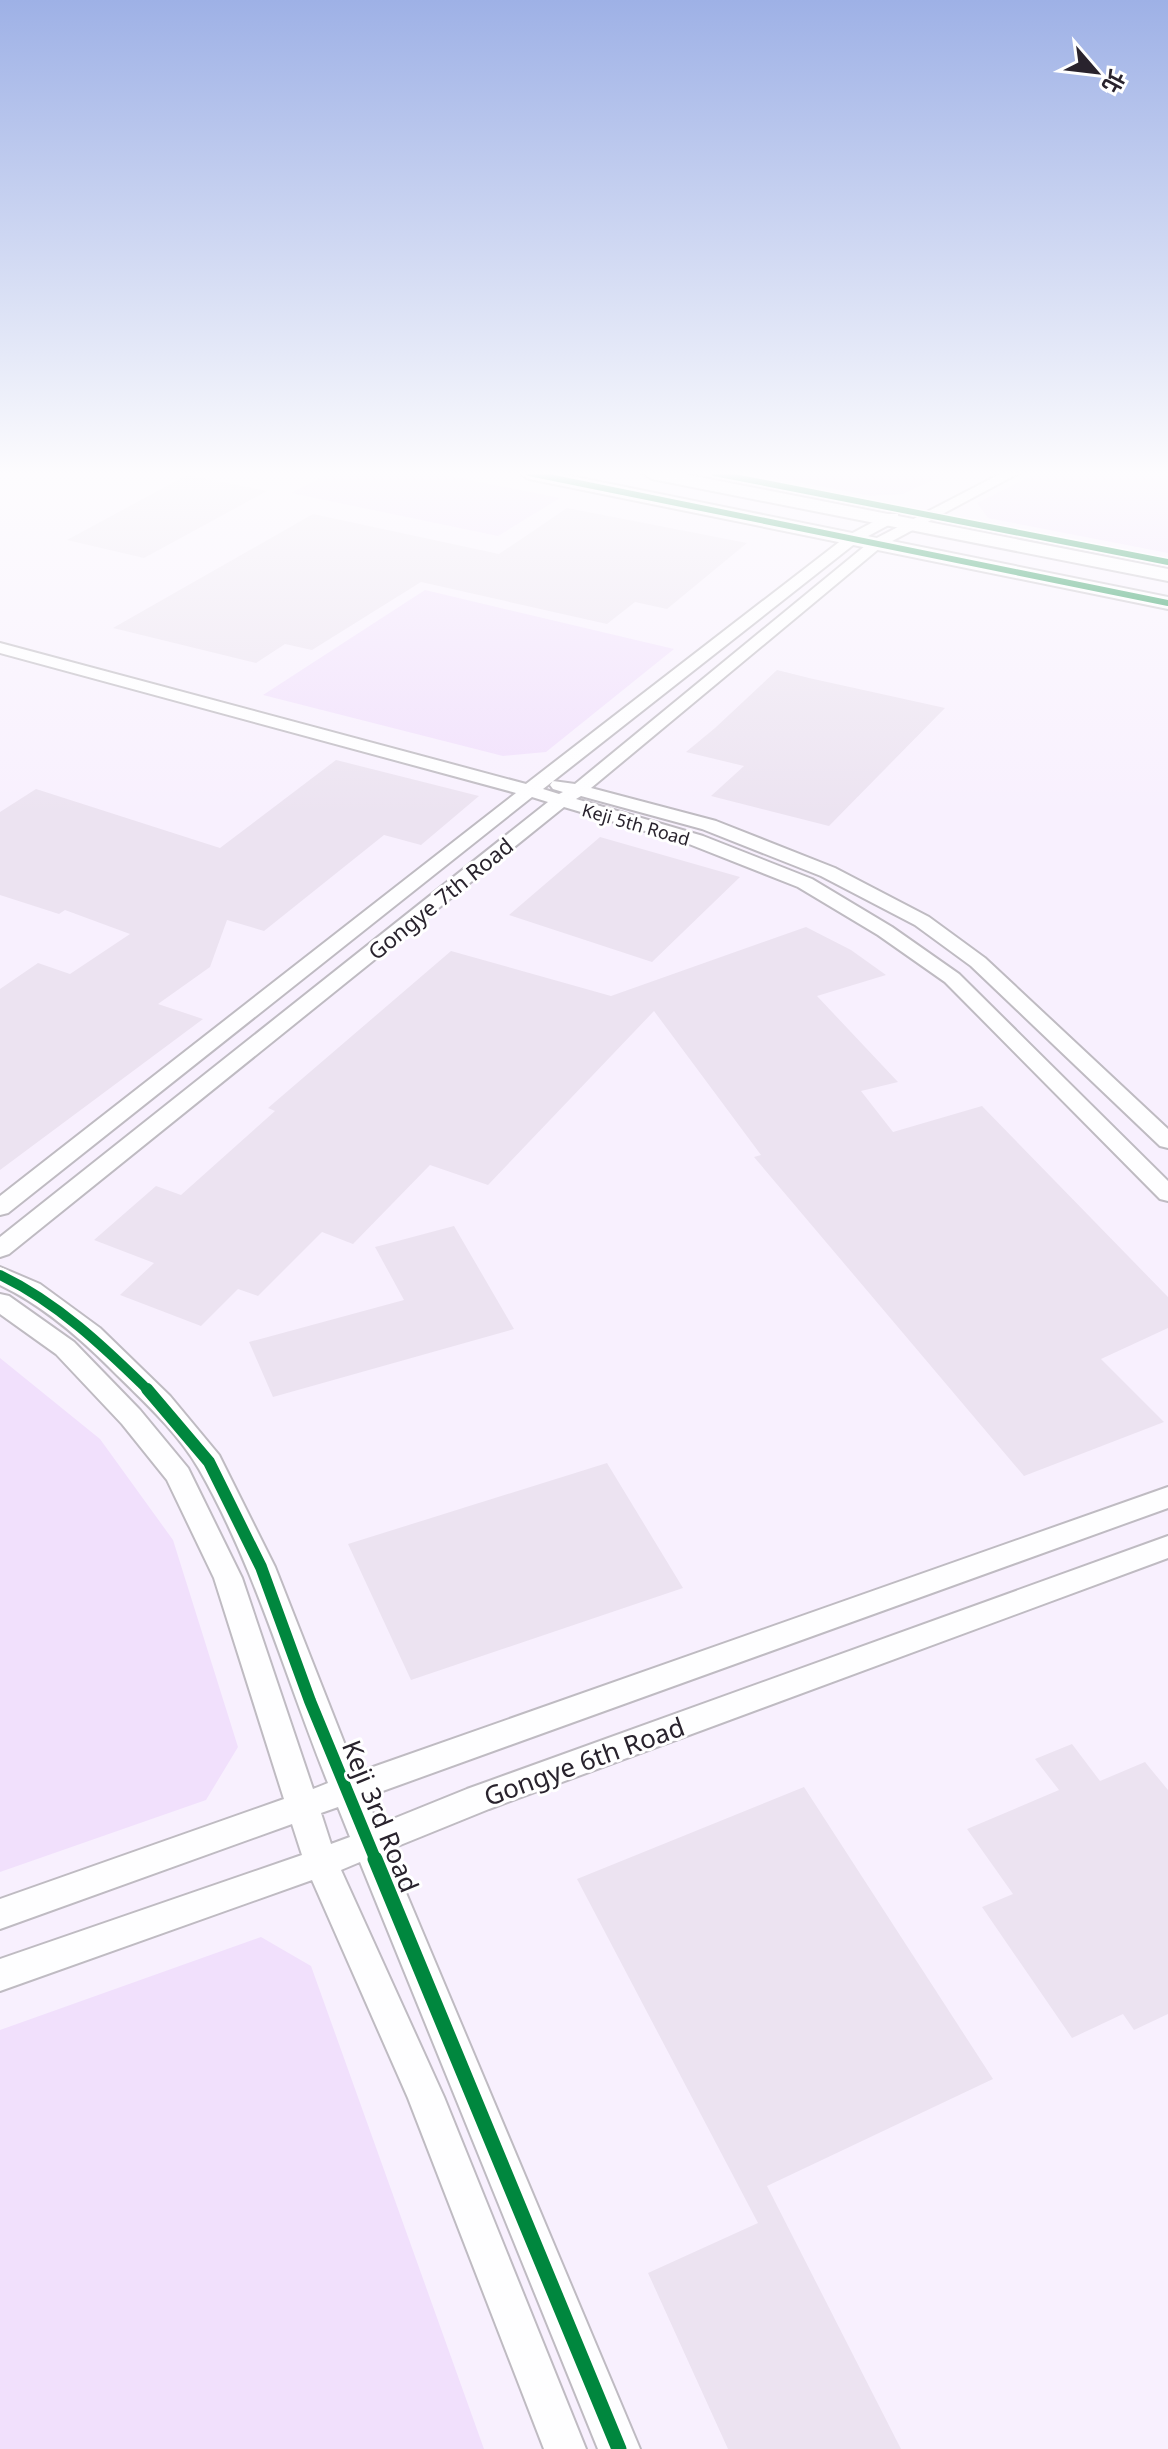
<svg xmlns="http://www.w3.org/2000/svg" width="1168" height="2449" viewBox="0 0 1168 2449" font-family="'Noto Sans','Noto Sans TC',sans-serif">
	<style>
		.built { fill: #f8f0fe }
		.green { fill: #f1e0fc }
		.building { fill: #ece3f1 }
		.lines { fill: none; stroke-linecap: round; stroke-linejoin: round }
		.street-casing { stroke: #bfbbc2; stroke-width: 4 }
		.secondary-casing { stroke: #bfbbc2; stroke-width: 4 }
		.street { fill: #fefeff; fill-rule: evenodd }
		.secondary { fill: #fefeff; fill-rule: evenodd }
		.cycleway-far3-casing { stroke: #fff; stroke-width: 9 }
		.cycleway-far2-casing { stroke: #fff; stroke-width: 15 }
		.cycleway-far1-casing { stroke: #fff; stroke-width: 17 }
		.cycleway-casing { stroke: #fff; stroke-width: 20 }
		.cycleway-far3 { stroke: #00873e; stroke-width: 6 }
		.cycleway-far2 { stroke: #00873e; stroke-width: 10 }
		.cycleway-far1 { stroke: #00873e; stroke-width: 12 }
		.cycleway { stroke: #00873e; stroke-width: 15 }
		.labels { text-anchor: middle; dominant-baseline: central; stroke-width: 6; stroke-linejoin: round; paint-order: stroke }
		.far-street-label { font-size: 18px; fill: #29232d; stroke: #fff }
		.street-label { font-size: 22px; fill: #29232d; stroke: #fff }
		.near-street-label { font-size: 26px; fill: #29232d; stroke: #fff }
	</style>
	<rect width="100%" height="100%" fill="#fbf9fd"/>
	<path class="built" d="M0,473H1168V2449H0Z"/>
	<path class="green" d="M329,473H435L560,498L498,536L291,493Z
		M750,473H948L903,494L871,496Z
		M1037,473H1168V553L988,518L977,503Z
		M425,590L674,649L546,752L503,756L263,695Z
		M0,1358L100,1439L173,1540L238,1747L206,1800L0,1872Z
		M261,1937L311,1966L484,2449H0V2030Z"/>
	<path class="building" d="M187,475L267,491L144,558L67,540Z
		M567,508L747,543L667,609L635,602L607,624L421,582L312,650L285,644L256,663L113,628L313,514L499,554Z
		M777,670L809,678L945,708L829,826L711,796L744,766L686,752L715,728Z
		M336,760L479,796L421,845L384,835L264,931L227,920L210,967L158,1004L203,1019L0,1170V989L38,963L70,974L130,934L65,910L59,914L0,895V812L36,789L220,848Z
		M600,837L740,877L652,962L509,915Z
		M806,927L851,950L886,975L817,996L898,1082L861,1091L893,1132L982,1106L1168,1297V1328L1101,1359L1164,1422L1024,1476L754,1157L761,1155L654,1011L488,1185L430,1165L353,1244L322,1232L258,1296L238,1289L201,1326L120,1295L154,1263L94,1240L156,1186L181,1195L275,1111L268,1108L451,951L611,996Z
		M454,1226L514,1329L273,1397L249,1342L404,1300L375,1247Z
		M607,1463L683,1588L411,1680L348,1544Z
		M1072,1744L1100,1781L1145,1762L1168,1790V2014L1134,2030L1123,2014L1072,2038L982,1907L1013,1894L967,1829L1059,1790L1035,1759Z
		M804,1787L993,2079L767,2186L901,2449H728L648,2273L758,2223L577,1879Z"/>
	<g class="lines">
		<g class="street-casing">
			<path id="street" d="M1002,473H1019L881,547L591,788L716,821L835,868L929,917L985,958L1168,1129V1148L1160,1146L971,966L915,925L821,876L702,829L581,796L576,799L703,836L812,879L892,927L959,974L1168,1181V1201L1160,1199L945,982L878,935L798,887L689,844L564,807L9,1254L0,1257V1237L548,802L532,797L8,1213L0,1215V1196L516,793L0,653V643L526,784L847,536L888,514H898V520L857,542L543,789L559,794L563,792L553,789L550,785L553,781L575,784L871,541Z
				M0,1267L40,1284L100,1328L170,1396L219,1455L275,1567L356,1773L1168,1487V1508L366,1797L378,1825L467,1789L1168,1536V1558L489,1809L388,1850L640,2449H598L360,1862L341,1870L444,2097L586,2449H544L408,2098L312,1880L0,1991V1959L302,1855L292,1824L0,1929V1899L284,1799L214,1578L167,1480L122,1424L56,1354L0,1314V1294L9,1296L74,1342L140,1410L188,1468L242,1578L313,1789L328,1783C286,1679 255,1567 199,1469C177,1431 141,1399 111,1369C78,1336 42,1305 0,1285ZM338,1807L350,1837L331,1844L321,1813Z"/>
		</g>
		<g class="secondary-casing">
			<path id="secondary" d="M519,473H556L1168,597V609L529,479Z
				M642,473H679L1168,569V581L652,479Z"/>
		</g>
		<use href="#street" class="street"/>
		<use href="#secondary" class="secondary"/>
		<g class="cycleway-far3-casing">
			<path id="cycleway-far3" d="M529,473L1168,603
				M714,473L1168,562"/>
		</g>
		<g class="cycleway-far2-casing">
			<path id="cycleway-far2" d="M0,1275C58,1303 103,1346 149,1391"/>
		</g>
		<g class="cycleway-far1-casing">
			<path id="cycleway-far1" d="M147,1389L209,1462L261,1567L310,1701L376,1861"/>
		</g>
		<g class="cycleway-casing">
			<path id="cycleway" d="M375,1859L619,2449"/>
		</g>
		<use href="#cycleway-far3" class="cycleway-far3"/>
		<use href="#cycleway-far2" class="cycleway-far2"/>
		<use href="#cycleway-far1" class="cycleway-far1"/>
		<use href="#cycleway" class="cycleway"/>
	</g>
	<linearGradient id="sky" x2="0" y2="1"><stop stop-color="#9eb1e6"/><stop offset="0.58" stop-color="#fdfcfe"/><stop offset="1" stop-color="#fdfcfe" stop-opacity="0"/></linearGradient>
	<rect width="1168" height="816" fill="url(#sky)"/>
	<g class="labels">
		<g class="far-street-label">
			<text transform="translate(636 824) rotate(16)">Keji 5th Road</text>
		</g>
		<g class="street-label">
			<text transform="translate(440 898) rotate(-39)">Gongye 7th Road</text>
		</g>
		<g class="near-street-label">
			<text transform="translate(584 1761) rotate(-20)">Gongye 6th Road</text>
			<text transform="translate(381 1816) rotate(68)">Keji 3rd Road</text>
		</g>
	</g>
	<g transform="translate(1096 72) rotate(118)" stroke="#ffffff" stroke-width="6" paint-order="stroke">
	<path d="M0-6L14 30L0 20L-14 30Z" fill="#29232d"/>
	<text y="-12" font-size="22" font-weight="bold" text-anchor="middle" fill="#29232d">北</text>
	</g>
</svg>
